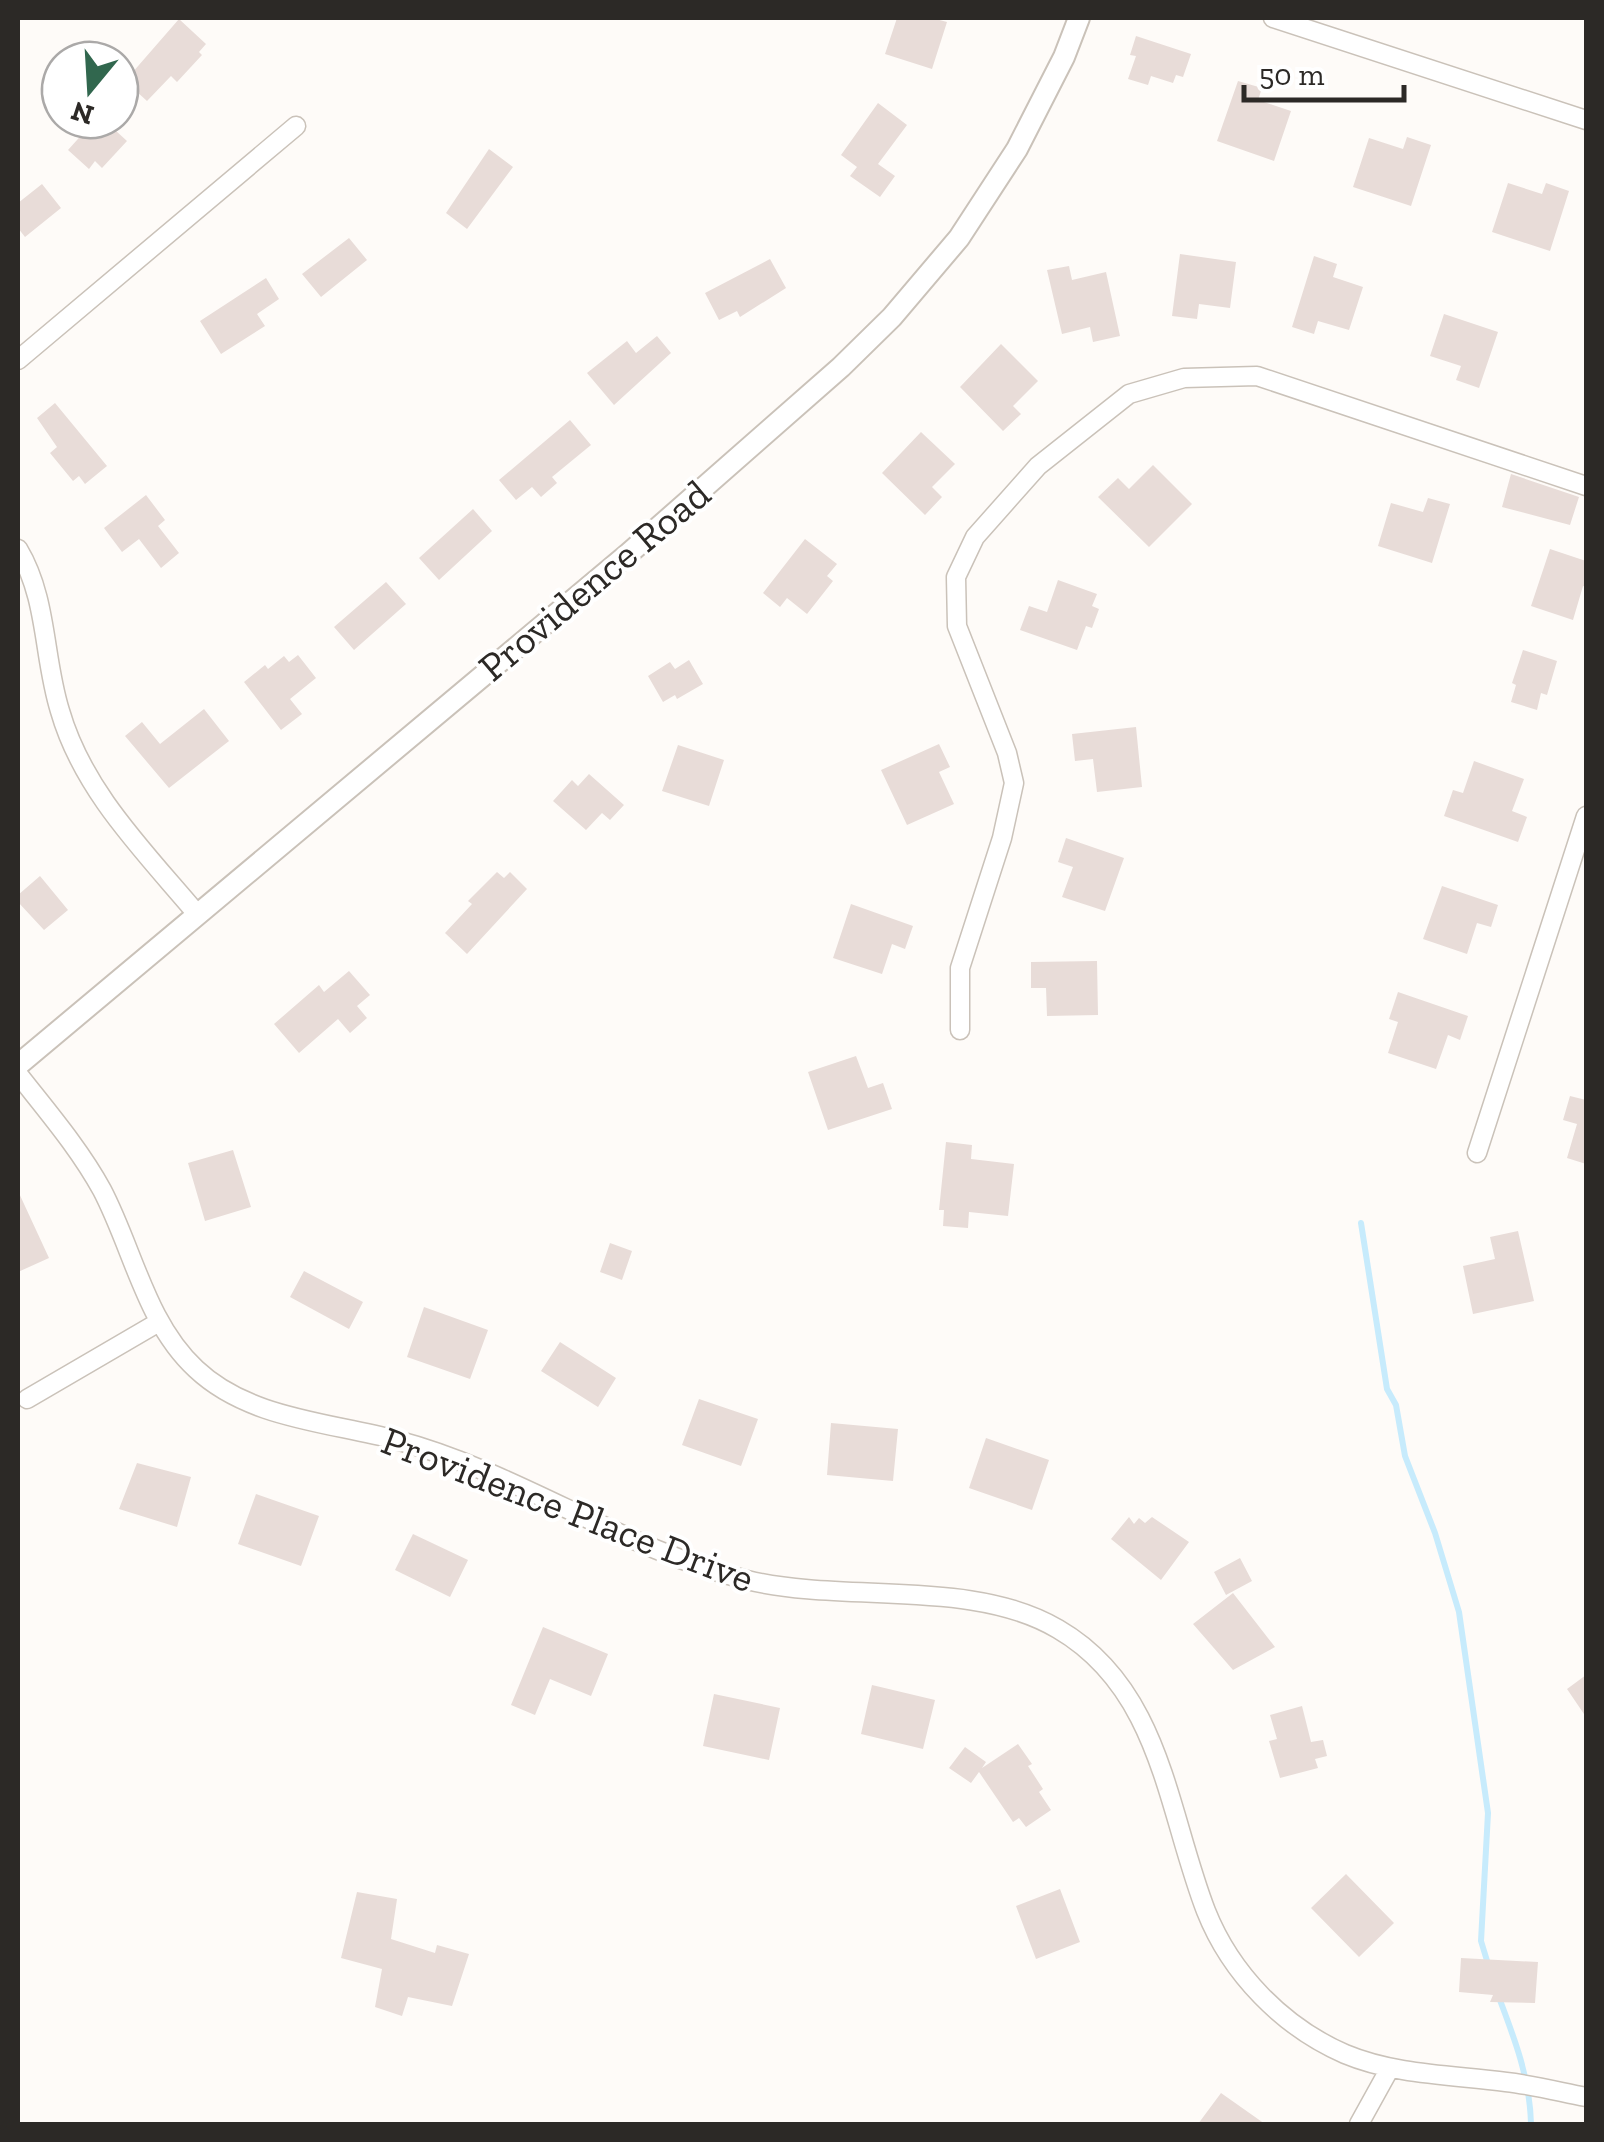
<svg xmlns="http://www.w3.org/2000/svg" width="1604" height="2142" viewBox="0 0 1604 2142" font-family="'Zilla Slab',serif">
	<style>
		.lines { fill: none; stroke-linecap: round; stroke-linejoin: round }
		.stream { stroke: #c7ebfc; stroke-width: 6 }
		.building { fill: #e8dcd8 }
		.minor-casing { stroke: #cac2b9; stroke-width: 21 }
		.tertiary-casing { stroke: #cac2b9; stroke-width: 24 }
		.minor { stroke: #fff; stroke-width: 18 }
		.tertiary { stroke: #fff; stroke-width: 20 }
		.labels { text-anchor: middle; dominant-baseline: central; stroke-width: 8; stroke-linejoin: round; paint-order: stroke }
		.street-label { font-size: 40px; fill: #2c2926; stroke: #fff }
	</style>
	<rect width="100%" height="100%" fill="#fefbf8"/>
	<g class="lines">
		<path class="stream" d="M1361,1223L1387,1389L1396,1405L1405,1456L1435,1533L1459,1612L1488,1813L1481,1941L1488,1964
			M1498,1995C1514,2037 1530,2078 1531,2124"/>
	</g>
	<path class="building" d="M897,18H932L947,22L932,69L885,54Z
		M179,19L206,44L199,52L202,55L177,82L171,76L147,101L125,81Z
		M1136,36L1191,54L1183,77L1176,75L1173,83L1151,76L1148,85L1128,79L1136,56L1130,55Z
		M1238,81L1262,88L1258,100L1291,111L1274,161L1217,141Z
		M878,103L907,125L878,164L895,176L880,197L850,176L857,167L841,155Z
		M95,120H124L115,130L127,141L102,168L95,161L89,169L68,150Z
		M1407,137L1431,145L1411,206L1353,187L1369,138L1403,149Z
		M489,149L513,167L467,229L446,213Z
		M1508,183L1542,194L1546,183L1569,191L1550,251L1492,232Z
		M42,184L61,208L25,237L18,228V203Z
		M349,238L367,260L321,297L302,274Z
		M1180,254L1236,262L1230,308L1199,304L1197,319L1172,316Z
		M1314,256L1337,264L1333,277L1363,287L1349,330L1318,321L1314,334L1292,327Z
		M770,259L786,288L740,317L737,311L719,320L705,293Z
		M1069,266L1072,280L1106,272L1120,336L1093,342L1090,327L1062,334L1047,270Z
		M266,278L279,299L257,314L265,326L221,354L200,321Z
		M1444,314L1498,332L1479,388L1456,380L1461,366L1430,356Z
		M657,336L671,353L614,405L587,373L627,341L636,353Z
		M1001,344L1038,381L1013,406L1021,414L1003,431L960,387Z
		M55,403L107,466L85,484L79,476L73,481L50,453L57,447L37,418Z
		M570,420L591,445L552,477L557,483L541,497L532,487L516,500L499,480Z
		M921,432L955,464L932,487L942,497L925,515L882,473Z
		M1153,465L1192,504L1149,547L1098,497L1118,478L1129,489Z
		M1511,474L1579,497L1570,525L1502,507Z
		M146,495L165,520L158,526L179,553L161,568L139,539L122,552L104,528Z
		M1428,498L1450,504L1432,563L1378,546L1391,503L1423,512Z
		M473,509L492,531L439,580L419,558Z
		M805,539L837,564L827,576L833,581L807,614L787,598L780,607L763,593Z
		M1550,549L1586,561V587L1583,586L1573,620L1531,606Z
		M1058,580L1097,594L1092,606L1099,609L1092,628L1086,626L1077,650L1020,630L1029,606L1047,612Z
		M386,582L406,604L354,650L334,627Z
		M1523,650L1557,661L1547,695L1541,693L1537,710L1511,702L1516,685L1512,683Z
		M298,655L316,678L290,699L302,714L281,730L244,682L265,665L268,669L284,656L289,662Z
		M689,660L703,684L677,699L675,695L663,702L648,676L670,662L675,669Z
		M204,709L229,741L169,788L125,736L142,722L160,744Z
		M1136,727L1142,787L1097,792L1093,759L1075,761L1072,734Z
		M939,744L950,767L939,772L954,804L907,825L881,770Z
		M678,745L724,760L709,806L662,791Z
		M1474,761L1524,779L1512,811L1527,817L1518,842L1444,816L1453,790L1463,793Z
		M589,774L624,805L610,820L602,813L586,830L553,801L572,780L578,786Z
		M1066,838L1124,858L1105,911L1062,897L1073,867L1058,862Z
		M497,872L504,878L510,872L527,889L467,954L445,933L472,904L468,901Z
		M40,876L68,910L44,930L18,902V895Z
		M1442,886L1498,905L1491,927L1477,923L1467,954L1423,939Z
		M851,904L913,926L905,949L892,944L882,974L833,958Z
		M1097,961L1098,1015L1047,1016L1046,988H1031V962Z
		M349,971L370,995L357,1006L367,1018L350,1033L338,1019L299,1053L274,1024L319,985L324,992Z
		M1398,992L1468,1016L1460,1040L1448,1035L1436,1069L1388,1053L1398,1022L1389,1019Z
		M856,1056L868,1088L883,1083L892,1109L828,1130L808,1072Z
		M1570,1096L1586,1100V1164L1567,1158L1577,1124L1563,1120Z
		M946,1142L972,1145L971,1159L1014,1164L1008,1216L969,1212L968,1228L943,1226L944,1210H939Z
		M233,1150L251,1207L205,1221L188,1163Z
		M18,1191L49,1258L18,1272Z
		M1518,1231L1534,1301L1473,1314L1463,1266L1495,1259L1490,1237Z
		M610,1243L632,1251L622,1280L600,1272Z
		M304,1271L363,1302L349,1329L290,1297Z
		M424,1307L488,1330L470,1379L407,1357Z
		M560,1342L616,1378L598,1407L541,1371Z
		M699,1399L758,1419L741,1466L682,1445Z
		M831,1423L898,1429L893,1481L827,1475Z
		M986,1438L1049,1460L1032,1510L969,1488Z
		M137,1463L191,1477L177,1527L119,1509Z
		M256,1494L319,1516L301,1566L238,1544Z
		M1129,1517L1134,1524L1139,1518L1145,1523L1152,1517L1189,1542L1161,1580L1111,1539Z
		M413,1534L468,1560L450,1597L395,1570Z
		M1240,1558L1252,1581L1226,1595L1214,1572Z
		M1233,1593L1275,1647L1233,1670L1193,1624Z
		M543,1627L608,1654L591,1696L550,1679L535,1715L511,1705Z
		M1586,1675V1717L1567,1689Z
		M872,1685L935,1700L923,1749L861,1734Z
		M714,1694L780,1708L769,1760L703,1746Z
		M1302,1706L1311,1742L1323,1740L1327,1756L1315,1759L1318,1768L1280,1778L1269,1741L1277,1739L1270,1715Z
		M1018,1744L1032,1764L1028,1766L1043,1789L1039,1792L1051,1810L1026,1827L1019,1818L1013,1822L979,1772L971,1783L949,1768L965,1747L986,1762L982,1768Z
		M1346,1874L1394,1923L1359,1957L1311,1908Z
		M1060,1889L1080,1942L1036,1959L1016,1906Z
		M357,1892L397,1899L391,1939L435,1953L437,1945L469,1954L452,2006L408,1997L402,2016L375,2007L382,1969L341,1958Z
		M1461,1958L1538,1962L1535,2003L1490,2002L1493,1995L1459,1992Z
		M1221,2093L1265,2124H1198Z"/>
	<g class="lines">
		<g class="minor-casing">
			<path id="minor" d="M1273,18L1586,120
				M18,360L296,126
				M18,549C48,599 43,657 60,711C83,791 144,851 197,914
				M960,1030V968L1002,838L1014,783L1007,753L957,626L956,577L975,537L1038,466L1129,394L1184,378L1257,376L1586,486
				M18,1074C47,1111 79,1148 102,1190C133,1249 146,1323 196,1369C249,1419 329,1422 396,1440C518,1472 626,1551 747,1580C845,1604 972,1578 1058,1629C1161,1689 1167,1810 1206,1911C1231,1974 1283,2027 1345,2054C1395,2075 1453,2075 1506,2082C1533,2085 1560,2092 1586,2097
				M1477,1153L1586,816
				M27,1399L159,1322
				M1359,2124L1390,2068"/>
		</g>
		<g class="tertiary-casing">
			<path id="tertiary" d="M18,1065L627,555L841,367L892,317L959,238L1017,149L1064,57L1079,18"/>
		</g>
		<use href="#minor" class="minor"/>
		<use href="#tertiary" class="tertiary"/>
	</g>
	<g class="labels">
		<g class="street-label">
			<text transform="translate(594 580) rotate(-40)">Providence Road</text>
			<text transform="translate(568 1509) rotate(21)">Providence Place Drive</text>
		</g>
	</g>
	<rect width="1604" height="2142" fill="none" stroke="#2c2926" stroke-width="40"/>
	<g transform="translate(90 90) rotate(198)"><circle r="48" fill="#ffffff" stroke="#aba9a8" stroke-width="2.5"/>
	<path d="M0-8L18 38L0 25L-18 38Z" fill="#31674e"/>
	<text y="-15" font-size="28" font-weight="bold" text-anchor="middle" fill="#2c2926">N</text>
	</g>
	<path d="M1244 85v15h160v-15" fill="none" stroke="#2c2926" stroke-width="5"/>
	<text x="1259" y="85" font-size="30" fill="#2c2926" stroke="#ffffff" stroke-width="8" paint-order="stroke">50 m</text>
</svg>
